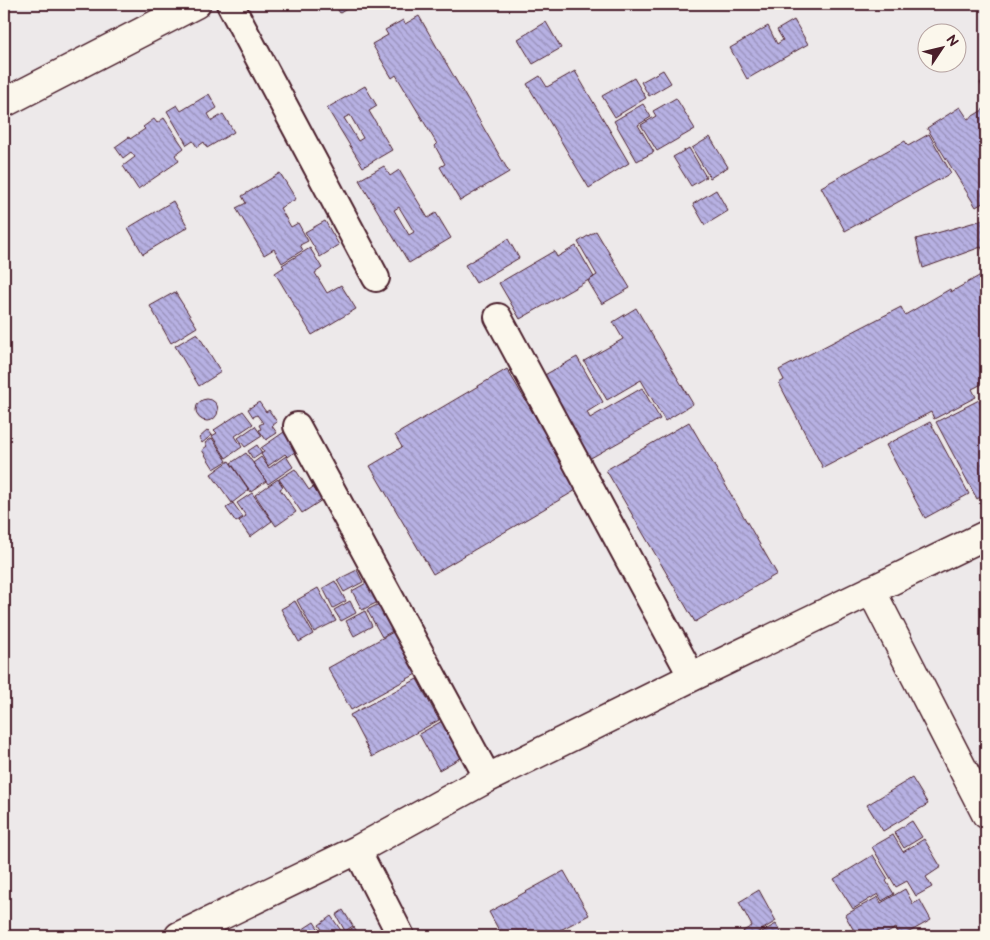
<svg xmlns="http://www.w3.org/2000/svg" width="990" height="940" viewBox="0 0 990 940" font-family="'Balsamiq Sans',sans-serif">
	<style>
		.building { fill: url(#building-back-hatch); stroke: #4a1f2b; fill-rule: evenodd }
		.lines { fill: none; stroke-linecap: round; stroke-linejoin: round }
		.street-casing { stroke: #4a1f2b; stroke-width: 30 }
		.secondary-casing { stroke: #4a1f2b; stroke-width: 31 }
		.street { stroke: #fbf7ec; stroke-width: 26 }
		.secondary { stroke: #fbf7ec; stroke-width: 28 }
	</style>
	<defs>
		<pattern id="building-back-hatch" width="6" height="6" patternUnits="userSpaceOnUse" patternTransform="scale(1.25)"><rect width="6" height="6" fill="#b7b1e3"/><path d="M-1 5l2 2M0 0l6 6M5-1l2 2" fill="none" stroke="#978fb8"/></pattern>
	</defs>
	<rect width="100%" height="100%" fill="#ede9ea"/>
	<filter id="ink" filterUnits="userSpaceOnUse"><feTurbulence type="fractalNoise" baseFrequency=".02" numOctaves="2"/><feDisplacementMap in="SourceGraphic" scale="10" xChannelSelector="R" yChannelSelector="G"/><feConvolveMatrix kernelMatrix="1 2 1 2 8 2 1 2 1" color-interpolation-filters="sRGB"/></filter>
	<g filter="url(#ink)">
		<path class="building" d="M4,4H16L4,10Z
			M334,4H355L340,13Z
			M419,16L509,172L460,201L440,167L445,164L435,146L437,144L396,75L392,78L372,44L388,35L385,30L403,20L405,24Z
			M794,20L808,44L747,79L730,48L768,26L777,44L783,40L777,30Z
			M546,22L561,48L533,64L518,39Z
			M663,70L671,83L649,96L641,82Z
			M575,71L629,163L589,188L527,84L540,76L547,87Z
			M634,78L646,98L615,117L602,96Z
			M986,79V93L980,83Z
			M365,86L377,106L369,111L392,150L363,167L327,108ZM350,115L363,138L358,141L344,118Z
			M209,94L217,108L208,114L212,121L223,114L234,132L207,148L204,142L197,147L193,141L187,145L167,111L177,105L181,111Z
			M676,98L695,129L657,151L641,125L656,116L653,111Z
			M643,104L651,117L638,125L654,152L637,161L614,121Z
			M960,107L968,119L986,108V201L976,207L927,128Z
			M164,118L184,148L175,155L179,161L138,189L123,166L135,157L131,152L123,158L115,147L129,137L130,139L145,129L143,127L154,119L157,123Z
			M929,134L951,173L845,231L821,187L905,141L908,146Z
			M710,137L728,167L710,178L692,148Z
			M689,148L706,177L691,186L673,157Z
			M384,166L390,176L399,170L428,218L436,213L451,238L409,263L359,180ZM399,207L414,232L409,235L394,210Z
			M280,173L296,199L280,208L291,227L298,223L308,241L300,245L303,250L282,263L274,249L264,255L236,208L246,203L242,196Z
			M716,190L728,211L705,225L693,204Z
			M173,201L188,227L143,254L128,228Z
			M986,219V255L981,247L923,268L916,239Z
			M325,221L339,245L320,257L305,232Z
			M596,231L630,288L602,304L588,281L597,275L578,242Z
			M508,239L519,258L476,283L465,265Z
			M576,246L594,277L520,319L499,283L554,251L557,257Z
			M310,248L322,268L315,273L327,293L341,285L356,309L312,335L275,273L284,267L282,265Z
			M986,272V382L972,389L976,397L934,419L931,412L823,468L779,383L784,380L779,370L901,307L905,315L950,289L951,292Z
			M175,292L197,327L171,343L150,306Z
			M636,308L693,404L665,421L641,380L607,400L584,361L623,339L613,322Z
			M197,333L221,372L199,386L175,346Z
			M577,357L603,402L587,412L590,418L642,388L660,419L589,459L541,377Z
			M507,369L578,489L433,574L370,466L402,447L395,435Z
			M196 410a11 11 0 1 1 22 0a11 11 0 1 1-22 0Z
			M979,400L986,415V494L977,499L936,422Z
			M259,402L266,412L269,410L277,422L272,426L277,433L266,440L259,430L261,429L259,425L263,423L257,415L253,417L248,409Z
			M243,411L253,424L235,436L242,447L226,458L212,436L217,433L214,430Z
			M689,422L777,574L695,622L606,470Z
			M930,422L969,494L925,518L886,445Z
			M255,426L262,436L245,447L238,438Z
			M208,430L212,435L202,443L199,438Z
			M284,432L296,451L288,457L285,454L268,466L261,454L264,452L261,448Z
			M212,438L227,461L214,469L202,450L207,446L205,443Z
			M257,445L262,453L253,459L248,451Z
			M246,453L266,481L251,492L231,463Z
			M286,456L293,467L268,484L253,463L261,457L269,468Z
			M229,461L249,490L232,503L211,474Z
			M295,469L309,490L313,487L322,500L302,513L279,479Z
			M278,479L283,487L280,489L296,512L276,526L255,495Z
			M252,493L272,521L250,537L239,521L246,516L237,503Z
			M233,503L243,517L236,522L226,508Z
			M357,570L363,582L344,592L337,580Z
			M335,581L346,601L333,608L323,588Z
			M368,582L378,602L362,610L352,591Z
			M318,588L336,621L314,632L297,600Z
			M295,601L313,634L299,642L281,609Z
			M350,601L356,613L341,621L334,610Z
			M383,602L398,628L382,637L367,610Z
			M365,611L372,626L354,636L346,621Z
			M395,631L418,673L351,710L328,668Z
			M417,679L439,720L372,757L350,715Z
			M444,720L464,756L439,770L419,734Z
			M912,778L928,804L883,831L867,805Z
			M912,821L922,837L904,848L894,832Z
			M893,835L903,852L924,839L941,867L926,877L932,887L916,896L907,881L896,887L872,847Z
			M873,855L888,879L886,881L894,894L882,901L878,894L853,909L834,879Z
			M564,871L589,915L549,936H502L489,912Z
			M905,889L913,904L920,900L931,920L902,936H900L896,928L882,936H857L845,915L878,897L881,903Z
			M759,890L776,921L752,936H746L743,931L752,926L739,902Z
			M343,910L353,926L345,931L336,915Z
			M331,916L342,932L336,936H326L319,925Z
			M314,922L323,936H303L300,931Z
			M776,924L783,936H755Z
			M354,927L360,936H340Z"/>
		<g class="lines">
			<g class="street-casing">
				<path id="street" d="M230,4L376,278
					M498,317L692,677
					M297,426L488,778
					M357,850L401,936"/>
			</g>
			<g class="secondary-casing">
				<path id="secondary" d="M4,103L196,4
					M871,590L986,814
					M179,936L357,850L488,778L692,677L986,535"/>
			</g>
			<use href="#street" class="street"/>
			<use href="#secondary" class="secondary"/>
		</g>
	</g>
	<rect width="990" height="940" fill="none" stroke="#fbf7ec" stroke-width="20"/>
	<rect x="10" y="10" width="970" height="920" fill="none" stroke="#4a1f2b" stroke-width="2" filter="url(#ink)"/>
	<g transform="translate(942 48) rotate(55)"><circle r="24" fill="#fbf7ec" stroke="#b4a19f"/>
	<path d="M0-4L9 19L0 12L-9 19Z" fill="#4a1f2b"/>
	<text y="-8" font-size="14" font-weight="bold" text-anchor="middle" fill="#4a1f2b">N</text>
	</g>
</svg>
